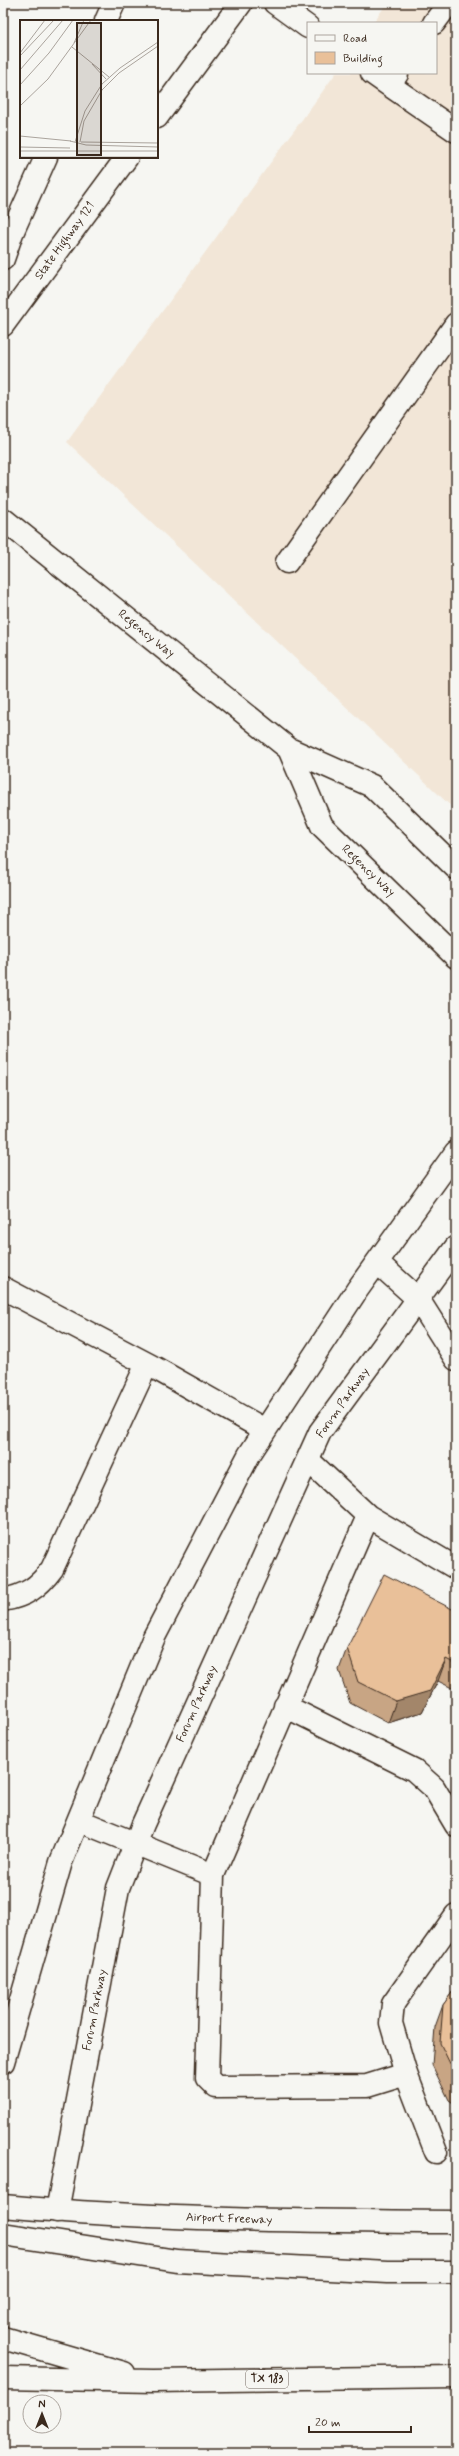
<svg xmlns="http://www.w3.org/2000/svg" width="459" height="2456" viewBox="0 0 459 2456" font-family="Mynerve,sans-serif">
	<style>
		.built { fill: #f2e6d7 }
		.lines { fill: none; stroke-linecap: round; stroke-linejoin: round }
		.minor-casing { stroke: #3b2a1e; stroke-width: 25 }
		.major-casing { stroke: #3b2a1e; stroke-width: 25 }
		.highway-casing { stroke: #3b2a1e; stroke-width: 25 }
		.minor { stroke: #f6f6f2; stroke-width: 22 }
		.major { stroke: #f6f6f2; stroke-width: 22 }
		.highway { stroke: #f6f6f2; stroke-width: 22 }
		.wall { fill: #c8a584; stroke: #3b2a1e }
		.shaded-wall { fill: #a3866b; stroke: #3b2a1e }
		.building { fill: #e9c099; stroke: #3b2a1e }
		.labels { text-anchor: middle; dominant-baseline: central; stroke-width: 3; stroke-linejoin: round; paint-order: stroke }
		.shield { fill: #f6f6f2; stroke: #73675e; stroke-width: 1 }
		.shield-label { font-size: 11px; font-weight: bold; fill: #3b2a1e }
		.street-label { font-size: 12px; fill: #3b2a1e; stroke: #f6f6f2 }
		.inset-road { fill: none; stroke: #aba49d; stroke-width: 1 }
		.view { fill: #3b2a1e; fill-opacity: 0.15; stroke: #3b2a1e; stroke-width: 2 }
		.inset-edge { fill: none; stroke: #3b2a1e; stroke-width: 2 }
	</style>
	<rect width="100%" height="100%" fill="#f6f6f2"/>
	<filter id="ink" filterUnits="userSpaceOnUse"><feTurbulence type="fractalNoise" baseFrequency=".025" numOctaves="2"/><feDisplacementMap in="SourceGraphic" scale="8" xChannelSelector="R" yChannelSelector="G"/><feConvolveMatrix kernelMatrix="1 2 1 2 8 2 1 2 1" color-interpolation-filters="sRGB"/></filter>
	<g filter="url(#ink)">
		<path class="built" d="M387,3H456V811L67,442L336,73H436V23H373Z"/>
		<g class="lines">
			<g class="minor-casing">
				<path id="minor" d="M275,3L308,27
					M434,23L449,3
					M372,73L389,85L397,74
					M389,85L456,131
					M3,519L289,749L372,786L456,868
					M287,562L456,324
					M289,749L322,826L456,957
					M377,1262L418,1299L456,1359
					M3,1288L155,1368L265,1430
					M308,1460L368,1516
					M3,1600C25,1596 38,1588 52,1569L147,1364
					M285,1706L414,1770L434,1788L456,1825
					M80,1821L213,1875L368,1516L456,1568
					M213,1875L207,2078L216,2087L367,2086L406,2074
					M3,2062L61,1862L154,1637L249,1455L357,1290L456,1152
					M436,2152L406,2074L391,2023L393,2004L456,1915
					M57,2211L118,1888L143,1824L320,1432L456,1247"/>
			</g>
			<g class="major-casing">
				<path id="major" d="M157,117L241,3
					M3,325L127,157
					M3,2206C154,2220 305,2221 456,2222"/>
			</g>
			<g class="highway-casing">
				<path id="highway" d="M106,21L114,3
					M3,259L12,233L46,157
					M3,2234L177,2261L387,2272H456
					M3,2338L124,2373
					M3,2378L154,2381L456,2377"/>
			</g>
			<use href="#minor" class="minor"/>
			<use href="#major" class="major"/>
			<use href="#highway" class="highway"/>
		</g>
		<path class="wall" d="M456,1611V1690L438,1681L422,1712L388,1723L350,1703L339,1670L347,1648Z
			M456,1987V2105L449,2100L432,2065L435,2027L443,2005Z"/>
		<path class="shaded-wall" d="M446,1659L438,1681L422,1712L388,1723L396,1701Z"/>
		<path class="building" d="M384,1574L456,1611V1664L446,1659L430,1691L396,1701L358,1682L347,1648Z
			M456,1987V2076L440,2043L443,2005Z"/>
	</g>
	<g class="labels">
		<rect class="shield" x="246" y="2370" width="42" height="18" rx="3"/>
		<g class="shield-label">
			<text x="267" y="2379">TX 183</text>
		</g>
		<g class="street-label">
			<text transform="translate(65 241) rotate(-54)">State Highway 121</text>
			<text transform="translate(146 634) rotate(39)">Regency Way</text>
			<text transform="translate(368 871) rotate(44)">Regency Way</text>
			<text transform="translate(343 1403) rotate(-55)">Forum Parkway</text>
			<text transform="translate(197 1704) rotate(-66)">Forum Parkway</text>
			<text transform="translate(95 2010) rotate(-79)">Forum Parkway</text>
			<text transform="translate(229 2219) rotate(2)">Airport Freeway</text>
		</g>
	</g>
	<g transform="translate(20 20)">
		<rect width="138" height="138" fill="#f6f6f2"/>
		<path class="inset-road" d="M54,23L64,0M52,27L89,57M0,33L25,0M0,36L34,0M72,44L86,59M0,50L43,0M0,65L29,33L53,0M0,86L28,59L71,0M0,116L51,121M50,121L66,125L138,127M55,122L65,91L82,64L100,48L138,22M60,122L64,101L82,70L99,53L138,26M61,122L138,123M0,127L50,128M0,131H138M0,137H138"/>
		<path class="view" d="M57,3H81V135H57Z"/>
		<rect width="138" height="138" class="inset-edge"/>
	</g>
	<rect width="459" height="2456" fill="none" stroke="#f6f6f2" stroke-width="16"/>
	<rect x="8" y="8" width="443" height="2440" fill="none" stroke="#3b2a1e" stroke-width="1.5" filter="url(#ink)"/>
	<rect x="307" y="22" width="130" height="52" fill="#f6f6f2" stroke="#aba49d"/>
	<rect x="315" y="35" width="20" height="6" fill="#f6f6f2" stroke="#aba49d"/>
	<text x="343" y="42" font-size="12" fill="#3b2a1e">Road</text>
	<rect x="315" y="52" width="20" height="12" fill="#e9c099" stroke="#aba49d"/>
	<text x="343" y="62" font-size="12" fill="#3b2a1e">Building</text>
	<g transform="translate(42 2414)"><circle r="19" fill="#f6f6f2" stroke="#aba49d"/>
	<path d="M0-3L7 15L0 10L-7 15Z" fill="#3b2a1e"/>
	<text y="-6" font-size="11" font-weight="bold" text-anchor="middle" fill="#3b2a1e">N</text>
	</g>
	<path d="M309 2426v6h102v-6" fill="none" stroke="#3b2a1e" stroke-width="2"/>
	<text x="315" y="2426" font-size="12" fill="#3b2a1e" stroke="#f6f6f2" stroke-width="3" paint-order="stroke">20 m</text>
</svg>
